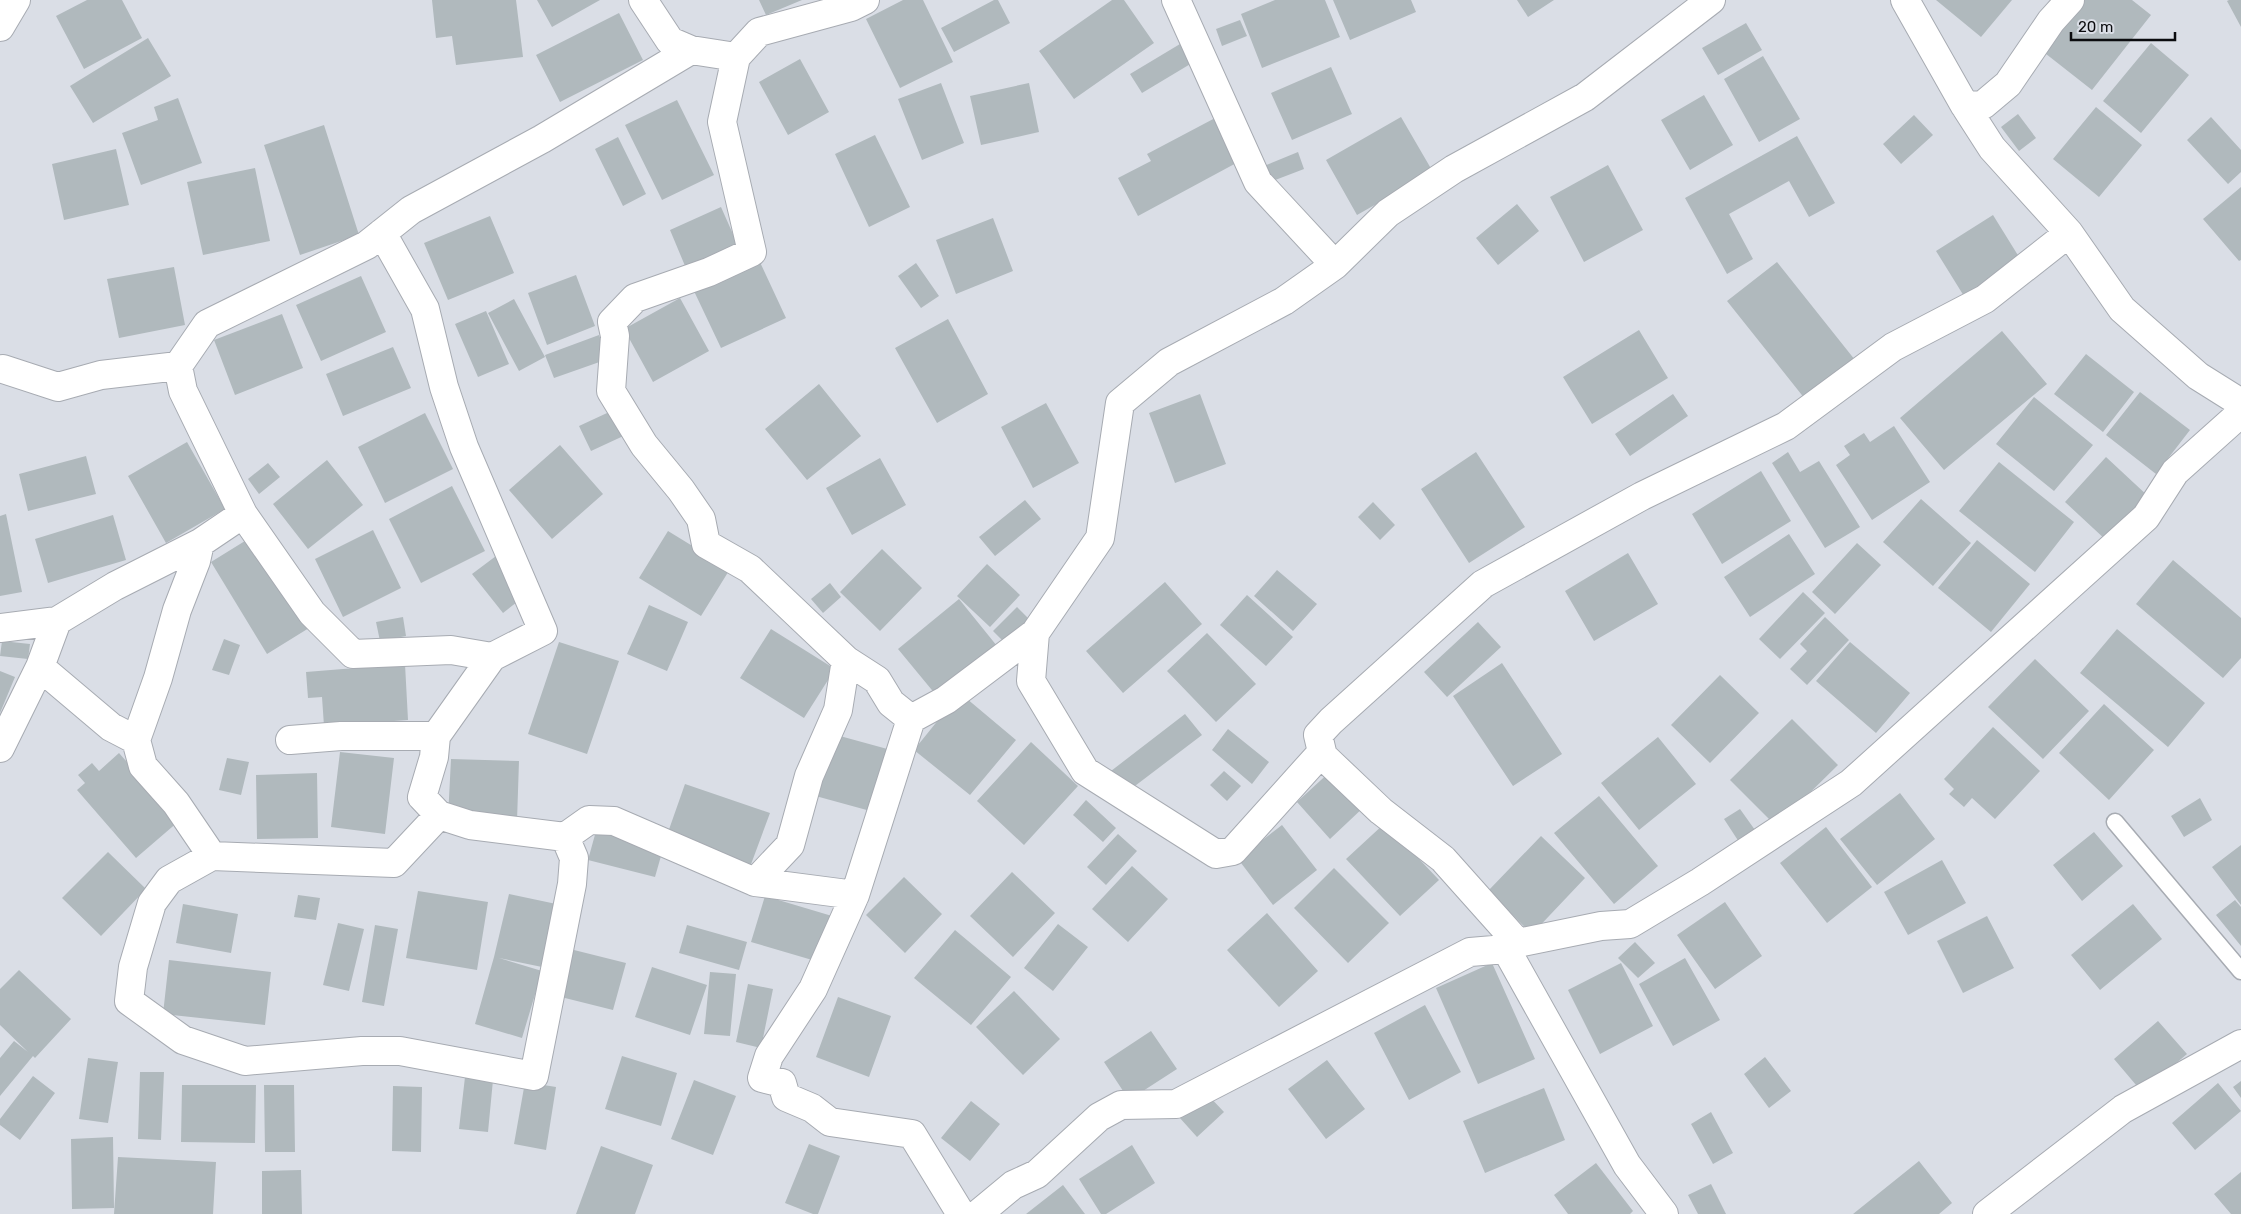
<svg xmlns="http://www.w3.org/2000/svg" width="2241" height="1214" viewBox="0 0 2241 1214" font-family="Rubik,sans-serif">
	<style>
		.building { fill: #b0b9bd }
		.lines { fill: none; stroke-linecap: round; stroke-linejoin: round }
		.service-casing { stroke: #a7abb2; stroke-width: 19 }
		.minor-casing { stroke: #a7abb2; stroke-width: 30 }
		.service { stroke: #fff; stroke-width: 16 }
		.minor { stroke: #fff; stroke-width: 28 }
	</style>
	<rect width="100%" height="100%" fill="#dadee6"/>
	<path class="building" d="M87,0H122L142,38L84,69L56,16Z
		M432,0H516L523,57L456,65L452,36L436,38Z
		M537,0H600L552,27Z
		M759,0H802L766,15Z
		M903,0H923L953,62L900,88L866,19Z
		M994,0H998L1010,23L954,52L941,28Z
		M1112,0H1124L1154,43L1074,99L1039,51Z
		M1275,0H1325L1340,37L1262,68L1241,14Z
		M1333,0H1411L1416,12L1350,40Z
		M1517,0H1554L1528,17Z
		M1936,0H2012L1981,37Z
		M2081,0H2132L2151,15L2092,90L2041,50Z
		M2229,0H2241V27L2227,1Z
		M619,13L643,60L560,102L536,55Z
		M1240,20L1247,36L1222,46L1216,29Z
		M1746,23L1762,50L1718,75L1702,48Z
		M148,38L171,76L93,123L70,86Z
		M2151,43L2189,75L2141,133L2103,101Z
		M1180,44L1192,63L1142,93L1130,74Z
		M1763,56L1800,119L1759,142L1724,79Z
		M800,59L829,112L788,135L759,82Z
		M1331,67L1352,114L1292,140L1271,93Z
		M941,83L964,143L922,160L898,99Z
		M1029,83L1039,132L981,145L970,96Z
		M1704,95L1733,145L1690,170L1661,120Z
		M178,98L202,163L141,185L122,133L158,120L154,107Z
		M677,100L714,175L662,200L625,125Z
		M2096,107L2142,145L2099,197L2053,159Z
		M2018,114L2036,138L2019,151L2001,127Z
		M1914,115L1933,135L1901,164L1883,144Z
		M1217,117L1240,161L1138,216L1118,178L1151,161L1147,154Z
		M1401,117L1433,172L1357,215L1326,160Z
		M2211,117L2241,150V172L2228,184L2187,140Z
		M324,125L359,235L300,255L264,145Z
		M875,135L910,207L869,227L835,154Z
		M1797,136L1835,203L1809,217L1789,181L1729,214L1753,259L1727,274L1685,198Z
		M618,137L646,194L623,206L595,149Z
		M116,149L129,205L64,220L52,164Z
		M1298,152L1304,169L1270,182L1264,166Z
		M1608,165L1643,230L1584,262L1550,197Z
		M255,168L270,241L203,255L187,182Z
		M2241,187V260L2239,261L2203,219Z
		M1517,204L1539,231L1498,265L1476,238Z
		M721,207L740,250L688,273L670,230Z
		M1993,215L2024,265L1967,301L1936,251Z
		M490,216L514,273L448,300L424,243Z
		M993,218L1013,271L956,294L936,240Z
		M758,258L786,318L721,348L693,289Z
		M1777,262L1855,360L1805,399L1727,301Z
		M916,263L939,296L921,308L898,276Z
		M174,267L185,325L119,338L107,279Z
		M576,275L595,326L547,345L528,293Z
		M361,276L386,332L321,361L296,305Z
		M680,298L709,351L653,382L624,329Z
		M514,299L545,357L519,371L488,313Z
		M486,311L509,364L478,377L455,324Z
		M282,314L303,368L235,395L214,340Z
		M948,319L988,394L937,423L895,348Z
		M1639,330L1668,378L1592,424L1563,377Z
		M2002,331L2047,384L1944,470L1900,418Z
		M599,335L608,359L554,378L545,355Z
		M393,347L411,388L343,416L326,374Z
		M2086,354L2134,392L2103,432L2054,394Z
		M819,384L861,436L807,480L765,429Z
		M2140,392L2190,430L2156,474L2106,435Z
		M1200,394L1226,464L1175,483L1149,413Z
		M1673,394L1688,416L1630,456L1615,434Z
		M2034,397L2093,445L2054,491L1996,444Z
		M1046,403L1079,463L1033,488L1001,427Z
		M620,407L632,432L591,451L579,426Z
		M425,413L453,469L385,503L358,447Z
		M1894,426L1930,482L1872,520L1836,465L1850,455L1844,446L1864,433L1870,442Z
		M187,442L225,509L166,543L128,476Z
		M560,445L603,494L552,539L509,490Z
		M1476,452L1525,527L1469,563L1421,489Z
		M1788,452L1800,472L1819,461L1860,527L1825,548L1772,463Z
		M86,456L96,494L28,511L19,474Z
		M2106,457L2149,497L2107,541L2065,502Z
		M880,458L906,505L852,535L826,488Z
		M327,460L363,505L308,549L273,504Z
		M1999,462L2074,522L2035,572L1959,511Z
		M268,463L280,477L259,494L248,479Z
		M1761,471L1791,521L1722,564L1692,514Z
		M452,486L485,551L421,583L389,519Z
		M1921,499L1971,543L1933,586L1883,542Z
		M1025,500L1041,519L995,556L979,537Z
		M1373,502L1395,525L1380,540L1358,517Z
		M6,514L22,592L0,596V516Z
		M113,515L126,560L48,583L35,539Z
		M373,530L401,588L343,617L315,559Z
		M668,531L730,569L701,616L639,578Z
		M1789,534L1815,574L1750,617L1724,577Z
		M253,536L309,628L267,654L211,562Z
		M1977,540L2030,584L1991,632L1938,588Z
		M1857,543L1881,565L1835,614L1812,592Z
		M882,549L922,588L880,631L840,592Z
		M1628,553L1658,604L1594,641L1565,591Z
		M496,556L526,595L503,613L472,574Z
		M2173,560L2241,618V658L2223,678L2136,604Z
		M987,564L1020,595L990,627L957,596Z
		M1277,570L1317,604L1293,631L1254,596Z
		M1165,582L1202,624L1123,693L1086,651Z
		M830,583L841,597L823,613L811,599Z
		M1803,592L1825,613L1780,659L1759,639Z
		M1247,595L1293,637L1266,666L1220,625Z
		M959,599L997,646L936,695L898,649Z
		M649,605L688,622L667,671L627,654Z
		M1017,607L1030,620L1006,644L993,631Z
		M403,617L406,636L380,641L376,622Z
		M1825,617L1849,640L1807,685L1790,669L1807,651L1800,644Z
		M1478,622L1501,647L1447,697L1424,672Z
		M771,629L835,669L804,718L740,678Z
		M2117,629L2205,703L2168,747L2080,673Z
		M1207,633L1256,684L1216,722L1167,671Z
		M224,639L240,645L229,675L212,670Z
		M2,641L30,644L28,659L0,656Z
		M559,642L619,661L587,754L528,734Z
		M1850,642L1910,693L1876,733L1816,681Z
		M2035,659L2089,711L2043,759L1988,707Z
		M1502,663L1562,754L1513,786L1453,696Z
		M405,664L408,720L324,726L322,697L308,698L306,672Z
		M0,671L15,677L0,713Z
		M1720,675L1759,713L1710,763L1671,725Z
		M960,693L1016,740L970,795L914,750Z
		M2104,704L2154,750L2109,800L2059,753Z
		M1185,714L1202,735L1127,792L1111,771Z
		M1792,719L1838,765L1776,826L1730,780Z
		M1993,727L2040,771L1995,819L1972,798L1964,807L1949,794L1954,789L1944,779Z
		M1228,729L1269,762L1252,784L1212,750Z
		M829,733L891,750L874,812L812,795Z
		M1658,737L1696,784L1639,830L1601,783Z
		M1031,742L1078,786L1024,845L977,801Z
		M340,752L394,758L385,834L331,827Z
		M119,753L179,821L136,858L77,790L85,783L78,775L92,763L99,771Z
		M227,758L249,762L241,795L219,790Z
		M451,759L519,761L517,821L448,818Z
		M1333,769L1366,805L1330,839L1297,802Z
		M1224,771L1241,786L1227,801L1210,785Z
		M317,773L318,838L257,839L256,775Z
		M685,784L770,813L750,867L666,838Z
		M1900,793L1935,839L1877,885L1840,839Z
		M1599,796L1658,866L1614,904L1554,833Z
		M2200,798L2212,820L2184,837L2171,816Z
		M1086,800L1116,828L1103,842L1073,815Z
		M1740,809L1755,830L1739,842L1724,819Z
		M1385,823L1439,880L1400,916L1346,859Z
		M1282,825L1317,870L1273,905L1238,859Z
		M1826,827L1872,887L1827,923L1780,863Z
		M596,831L663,849L655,877L588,860Z
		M2094,832L2123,866L2082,901L2053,865Z
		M1118,834L1137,851L1106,885L1087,867Z
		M1541,836L1585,878L1532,934L1488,891Z
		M2241,845V905L2212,867Z
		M108,852L146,889L101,936L62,898Z
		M1942,860L1966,903L1908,935L1884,892Z
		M1132,866L1168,899L1128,942L1092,909Z
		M1334,868L1389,923L1348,963L1294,908Z
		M1012,872L1055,913L1013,957L970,916Z
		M904,877L942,914L905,953L866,915Z
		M418,891L488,902L477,970L406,958Z
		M509,894L561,905L547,968L499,958L542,971L522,1038L475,1024L494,957Z
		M298,895L320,898L316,920L294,917Z
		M765,896L832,916L819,962L751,942Z
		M2235,900L2241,907V946L2216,915Z
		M1725,902L1762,956L1715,989L1677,935Z
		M183,904L238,914L231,953L176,943Z
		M2133,904L2162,939L2100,990L2071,955Z
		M1267,913L1318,971L1279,1007L1227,950Z
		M1987,916L2014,968L1963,993L1937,941Z
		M338,923L364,929L349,991L323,985Z
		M1058,924L1088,947L1053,991L1024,968Z
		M375,925L398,929L384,1006L362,1002Z
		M687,925L747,942L739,970L679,953Z
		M955,930L1011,977L971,1025L914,978Z
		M1635,942L1655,963L1638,978L1618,958Z
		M566,948L626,963L613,1010L553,995Z
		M1685,958L1720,1020L1673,1046L1639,984Z
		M169,960L271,972L265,1025L163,1014Z
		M1492,963L1535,1059L1478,1084L1436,988Z
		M1621,963L1653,1026L1600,1054L1568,990Z
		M652,967L707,985L690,1035L635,1017Z
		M19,970L71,1019L35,1058L33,1056L0,1096V1058L14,1041L28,1052L0,1025V989Z
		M710,972L736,974L730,1036L704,1034Z
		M748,984L773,989L761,1048L736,1042Z
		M1014,991L1060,1039L1023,1075L976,1027Z
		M838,997L891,1016L869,1077L816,1057Z
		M1425,1005L1461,1072L1409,1100L1374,1033Z
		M2158,1021L2187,1054L2142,1092L2114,1059Z
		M1151,1031L1177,1069L1129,1100L1104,1062Z
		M622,1056L677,1073L661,1126L605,1109Z
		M1765,1057L1791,1091L1769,1108L1744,1074Z
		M88,1058L118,1062L108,1123L79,1119Z
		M1327,1060L1365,1109L1326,1139L1288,1089Z
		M140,1072H164L161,1140L138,1139Z
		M33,1076L55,1093L20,1140L0,1125V1119Z
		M465,1077L493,1080L488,1132L459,1129Z
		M694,1080L736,1096L713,1155L671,1139Z
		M2241,1081V1098L2233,1087Z
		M525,1082L556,1087L546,1150L514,1144Z
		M2218,1083L2241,1111L2195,1150L2172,1123Z
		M182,1085H256L255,1143L181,1142Z
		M264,1085H294L295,1152H265Z
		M393,1086L422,1087L421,1152L392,1151Z
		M1544,1088L1565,1140L1485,1173L1463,1121Z
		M1206,1093L1224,1112L1197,1137L1179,1117Z
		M971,1101L1000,1124L970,1161L941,1138Z
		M1711,1112L1733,1153L1713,1164L1691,1124Z
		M113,1137L114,1208L72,1209L71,1139Z
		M809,1144L840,1156L818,1214H813L785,1203Z
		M1132,1145L1155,1183L1106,1214H1101L1079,1179Z
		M601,1146L653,1165L635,1214H576Z
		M118,1157L216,1162L213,1214H114Z
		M1919,1161L1952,1203L1939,1214H1853Z
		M1596,1163L1633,1211L1630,1214H1568L1554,1195Z
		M301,1170L302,1214H262V1171Z
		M2241,1172V1214H2231L2214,1194Z
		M1711,1184L1726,1214H1698L1688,1195Z
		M1063,1185L1085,1214H1026Z"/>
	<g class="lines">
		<g class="service-casing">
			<path id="service" d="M2115,822L2241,971"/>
		</g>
		<g class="minor-casing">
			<path id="minor" d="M643,0L670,41L691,50L736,57
				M865,0L851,7L759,32L736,57L722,122L752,252L709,272L635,298L612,322L615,336L611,391L644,445L681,490L701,519L706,544L750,569L846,660L877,680L891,703L911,719L946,700L1035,633
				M1176,0L1258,182L1335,265
				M1711,0L1585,97L1454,169L1388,213L1335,265L1284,301L1169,362L1120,403L1100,538L1035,633L1031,681L1085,771L1216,854L1233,851L1322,752L1318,735L1331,721L1483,584L1642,496L1786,426L1893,347L1985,299L2069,233
				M1905,0L1965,106L1992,148L2069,233L2122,309L2198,376L2241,403
				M0,27L16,0
				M1965,106L1983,105L2008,84L2051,21L2070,0
				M382,233L425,309L444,387L464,447L543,631L492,657L436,736L434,757L422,797L439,815L470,825L565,837L589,820L614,821L755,882L855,895
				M178,366L183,391L243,514L312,613L353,654L451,650L492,657
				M3,369L58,387L101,375L178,366L207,324L367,245L411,210L542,139L691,50
				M200,543L196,561L177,610L158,678L136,740L143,766L176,803L212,856
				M0,628L57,621
				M911,719L855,895L813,989L769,1056L762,1078L782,1083L786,1097L812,1108L830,1122L912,1134L961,1214
				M136,740L111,727L40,667L57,621L115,586L200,543L243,514
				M290,740L341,736H436
				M0,748L40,667
				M1321,754L1381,811L1443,859L1518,943
				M439,815L394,863L212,856L169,880L152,903L133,967L129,1001L183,1040L245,1061L362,1051H400L534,1076L572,884L574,858L565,837
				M755,882L790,845L809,776L838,710L846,660
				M1506,949L1627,1165L1664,1214
				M978,1214L1013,1185L1037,1174L1099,1117L1121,1105L1176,1104L1470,952L1506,949L1518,943L1601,926L1630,924L1700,882L1851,783L2146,517L2175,472L2241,413
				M1987,1214L2123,1109L2241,1044"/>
		</g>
		<use href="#service" class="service"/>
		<use href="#minor" class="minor"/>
	</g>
	<path d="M2071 32v8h104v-8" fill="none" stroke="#0b0c0f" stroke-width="2.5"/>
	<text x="2078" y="32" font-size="15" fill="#0b0c0f" stroke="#dadee6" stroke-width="4" paint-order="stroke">20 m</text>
</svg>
